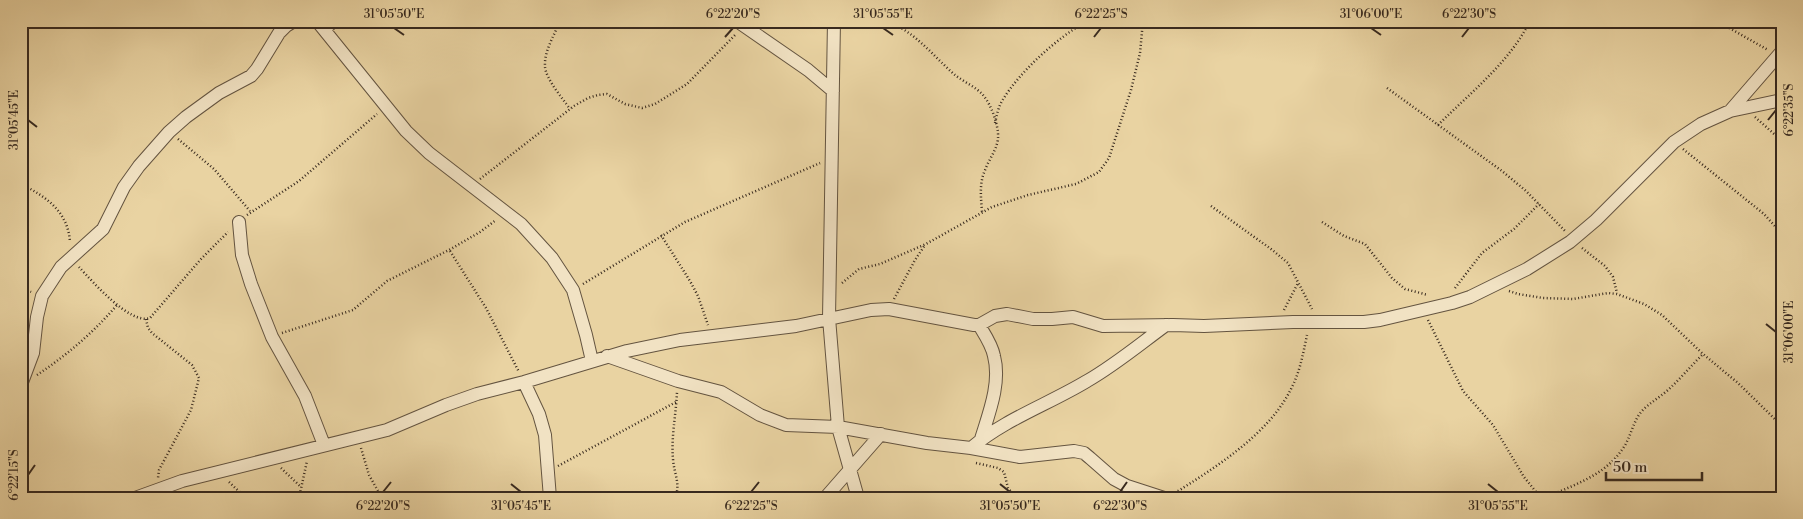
<svg xmlns="http://www.w3.org/2000/svg" width="1803" height="519" viewBox="0 0 1803 519" font-family="'Libre Bodoni',serif">
	<style>
		.lines { fill: none; stroke-linecap: round; stroke-linejoin: round }
		.minor-casing { stroke: #645440; stroke-width: 14 }
		.path { stroke: #382a1f; stroke-width: 2.5; stroke-dasharray: 1 2.5; stroke-linecap: butt }
		.minor { stroke: #f1e2c3; stroke-width: 12 }
		.ticks { fill: none; stroke: #382a1f; stroke-width: 2 }
		.neatline { fill: none; stroke: #382a1f; stroke-width: 2 }
		.ticks-label { font-size: 12px; text-anchor: middle; fill: #382a1f }
	</style>
	<rect width="100%" height="100%" fill="#e9d3a2"/>
	<filter id="stains"><feTurbulence type="fractalNoise" baseFrequency=".004" numOctaves="4"/><feColorMatrix values="0 0 0 0 .2 0 0 0 0 .09 0 0 0 0 .02 0 0 0 .5 -.17"/></filter>
	<radialGradient id="worn" r=".72"><stop offset=".6" stop-color="#630" stop-opacity="0"/><stop offset="1" stop-color="#630" stop-opacity=".3"/></radialGradient>
	<g class="lines">
		<g class="minor-casing">
			<path id="minor" d="M317,21L406,131L429,153L521,224L552,258L573,290L586,335L592,361
				M737,21L808,70L833,91
				M834,21L829,318L838,427L858,498
				M324,29L334,21
				M1730,111L1782,51
				M239,222L242,255L251,284L272,337L305,396L324,445
				M979,325C985,335 992,345 994,356C1001,383 989,413 981,439
				M607,356L678,381L721,392L760,415L786,425L838,427L927,443L971,448L1020,457L1074,451L1084,453L1090,458L1114,479L1127,486L1164,498
				M524,382L539,414L545,435L550,498
				M21,385L33,353L37,317L42,296L61,267L103,229L124,187L139,166L169,132L186,117L219,93L251,76L257,69L279,33L286,26L294,21
				M971,448C1005,419 1049,404 1087,381C1115,365 1140,344 1166,325
				M135,498L182,481L387,430L446,405L477,394L524,382L627,351L680,340L796,326L871,310L889,309L974,325H979L995,316L1007,314L1033,319H1052L1073,317L1103,326L1173,325L1204,326L1293,322H1364L1380,320L1452,303L1470,297L1527,269L1570,242L1596,220L1674,142L1701,124L1730,111L1782,100
				M825,498L881,434"/>
		</g>
		<path class="path" d="M560,21C555,34 544,51 545,66C545,78 563,99 570,109
			M886,21C915,31 933,56 955,75C964,82 976,87 983,95C991,104 999,126 998,138C997,150 989,159 985,170C979,184 981,197 982,212
			M1717,21L1768,50
			M1387,88L1502,171L1526,191L1565,231
			M1755,117L1782,141
			M995,123C997,115 998,108 1002,101C1020,71 1057,38 1087,21
			M1438,125C1471,92 1509,63 1530,21
			M178,139L214,169L250,211
			M1683,149L1764,214L1782,234
			M480,179L574,106L588,98L598,95L607,94L625,104L642,108L655,104L687,84L735,35
			M21,184C47,197 68,212 70,242
			M1211,206L1271,249L1288,263L1312,309
			M247,215L299,181L377,114
			M1322,222L1344,236L1365,244L1392,278L1405,289L1428,295
			M661,235L690,281L698,296L708,325
			M1582,248L1605,266L1613,277L1617,293
			M450,251L486,308L519,372
			M79,267C92,281 130,325 150,318L201,259L228,232
			M842,283L859,269L880,264L926,244L992,207L1028,195L1076,184L1099,172L1109,158L1131,90L1140,53L1143,21
			M583,284L685,222L820,163
			M21,287L31,292
			M1455,288L1482,253L1514,229L1539,204
			M1509,291L1518,294L1543,298L1573,299L1608,293L1617,294L1644,304L1662,315L1703,354L1738,383L1782,426
			M894,299L915,260L925,245
			M1284,310L1298,283
			M146,319L148,328L152,333L192,365L199,378L191,410L159,470L158,478
			M1428,320L1463,391L1493,425L1524,477L1541,498
			M282,333L353,310L387,281L449,250L480,232L496,220
			M37,375C67,355 94,332 117,305
			M361,448L369,475L382,498
			M976,463L998,468L1004,472L1008,488L1016,498
			M558,466L676,402
			M281,468L301,487
			M229,482L246,498
			M1175,493C1216,467 1269,434 1291,389C1300,372 1303,354 1307,335
			M299,498L307,461
			M675,498C681,484 674,474 673,459C671,437 676,415 677,392
			M1545,498C1575,484 1605,476 1624,447C1631,436 1633,422 1641,412C1649,403 1659,398 1668,390C1680,379 1691,366 1703,354"/>
		<use href="#minor" class="minor"/>
	</g>
	<path class="ticks" d="M394,28L404,35M883,28L893,35M1371,28L1381,35M725,37L733,28M1094,37L1101,28M1462,37L1469,28M28,120L37,127M1768,120L1776,110M1766,324L1776,332M28,475L35,465M511,484L521,492M1000,484L1010,492M1488,484L1498,492M383,492L391,482M751,492L759,482M1120,492L1127,482"/>
	<rect width="1803" height="519" fill="none" stroke="#e9d3a2" stroke-width="55"/>
	<path d="M1606 472v8h96v-8" fill="none" stroke="#382a1f" stroke-width="2.5"/>
	<text x="1613" y="472" font-size="15" fill="#382a1f" stroke="#f1e2c3" stroke-width="4" paint-order="stroke">50 m</text>
	<rect x="28" y="28" width="1748" height="464" class="neatline"/>
	<g class="ticks-label">
		<text x="394" y="18">31°05'50"E</text>
		<text x="733" y="18">6°22'20"S</text>
		<text x="883" y="18">31°05'55"E</text>
		<text x="1101" y="18">6°22'25"S</text>
		<text x="1371" y="18">31°06'00"E</text>
		<text x="1469" y="18">6°22'30"S</text>
		<text transform="translate(1789 110) rotate(-90)" y="4">6°22'35"S</text>
		<text transform="translate(14 120) rotate(-90)" y="4">31°05'45"E</text>
		<text transform="translate(1789 332) rotate(-90)" y="4">31°06'00"E</text>
		<text transform="translate(14 475) rotate(-90)" y="4">6°22'15"S</text>
		<text x="383" y="510">6°22'20"S</text>
		<text x="521" y="510">31°05'45"E</text>
		<text x="751" y="510">6°22'25"S</text>
		<text x="1010" y="510">31°05'50"E</text>
		<text x="1120" y="510">6°22'30"S</text>
		<text x="1498" y="510">31°05'55"E</text>
	</g>
	<rect width="100%" height="100%" filter="url(#stains)"/>
	<rect width="100%" height="100%" fill="url(#worn)"/>
</svg>
